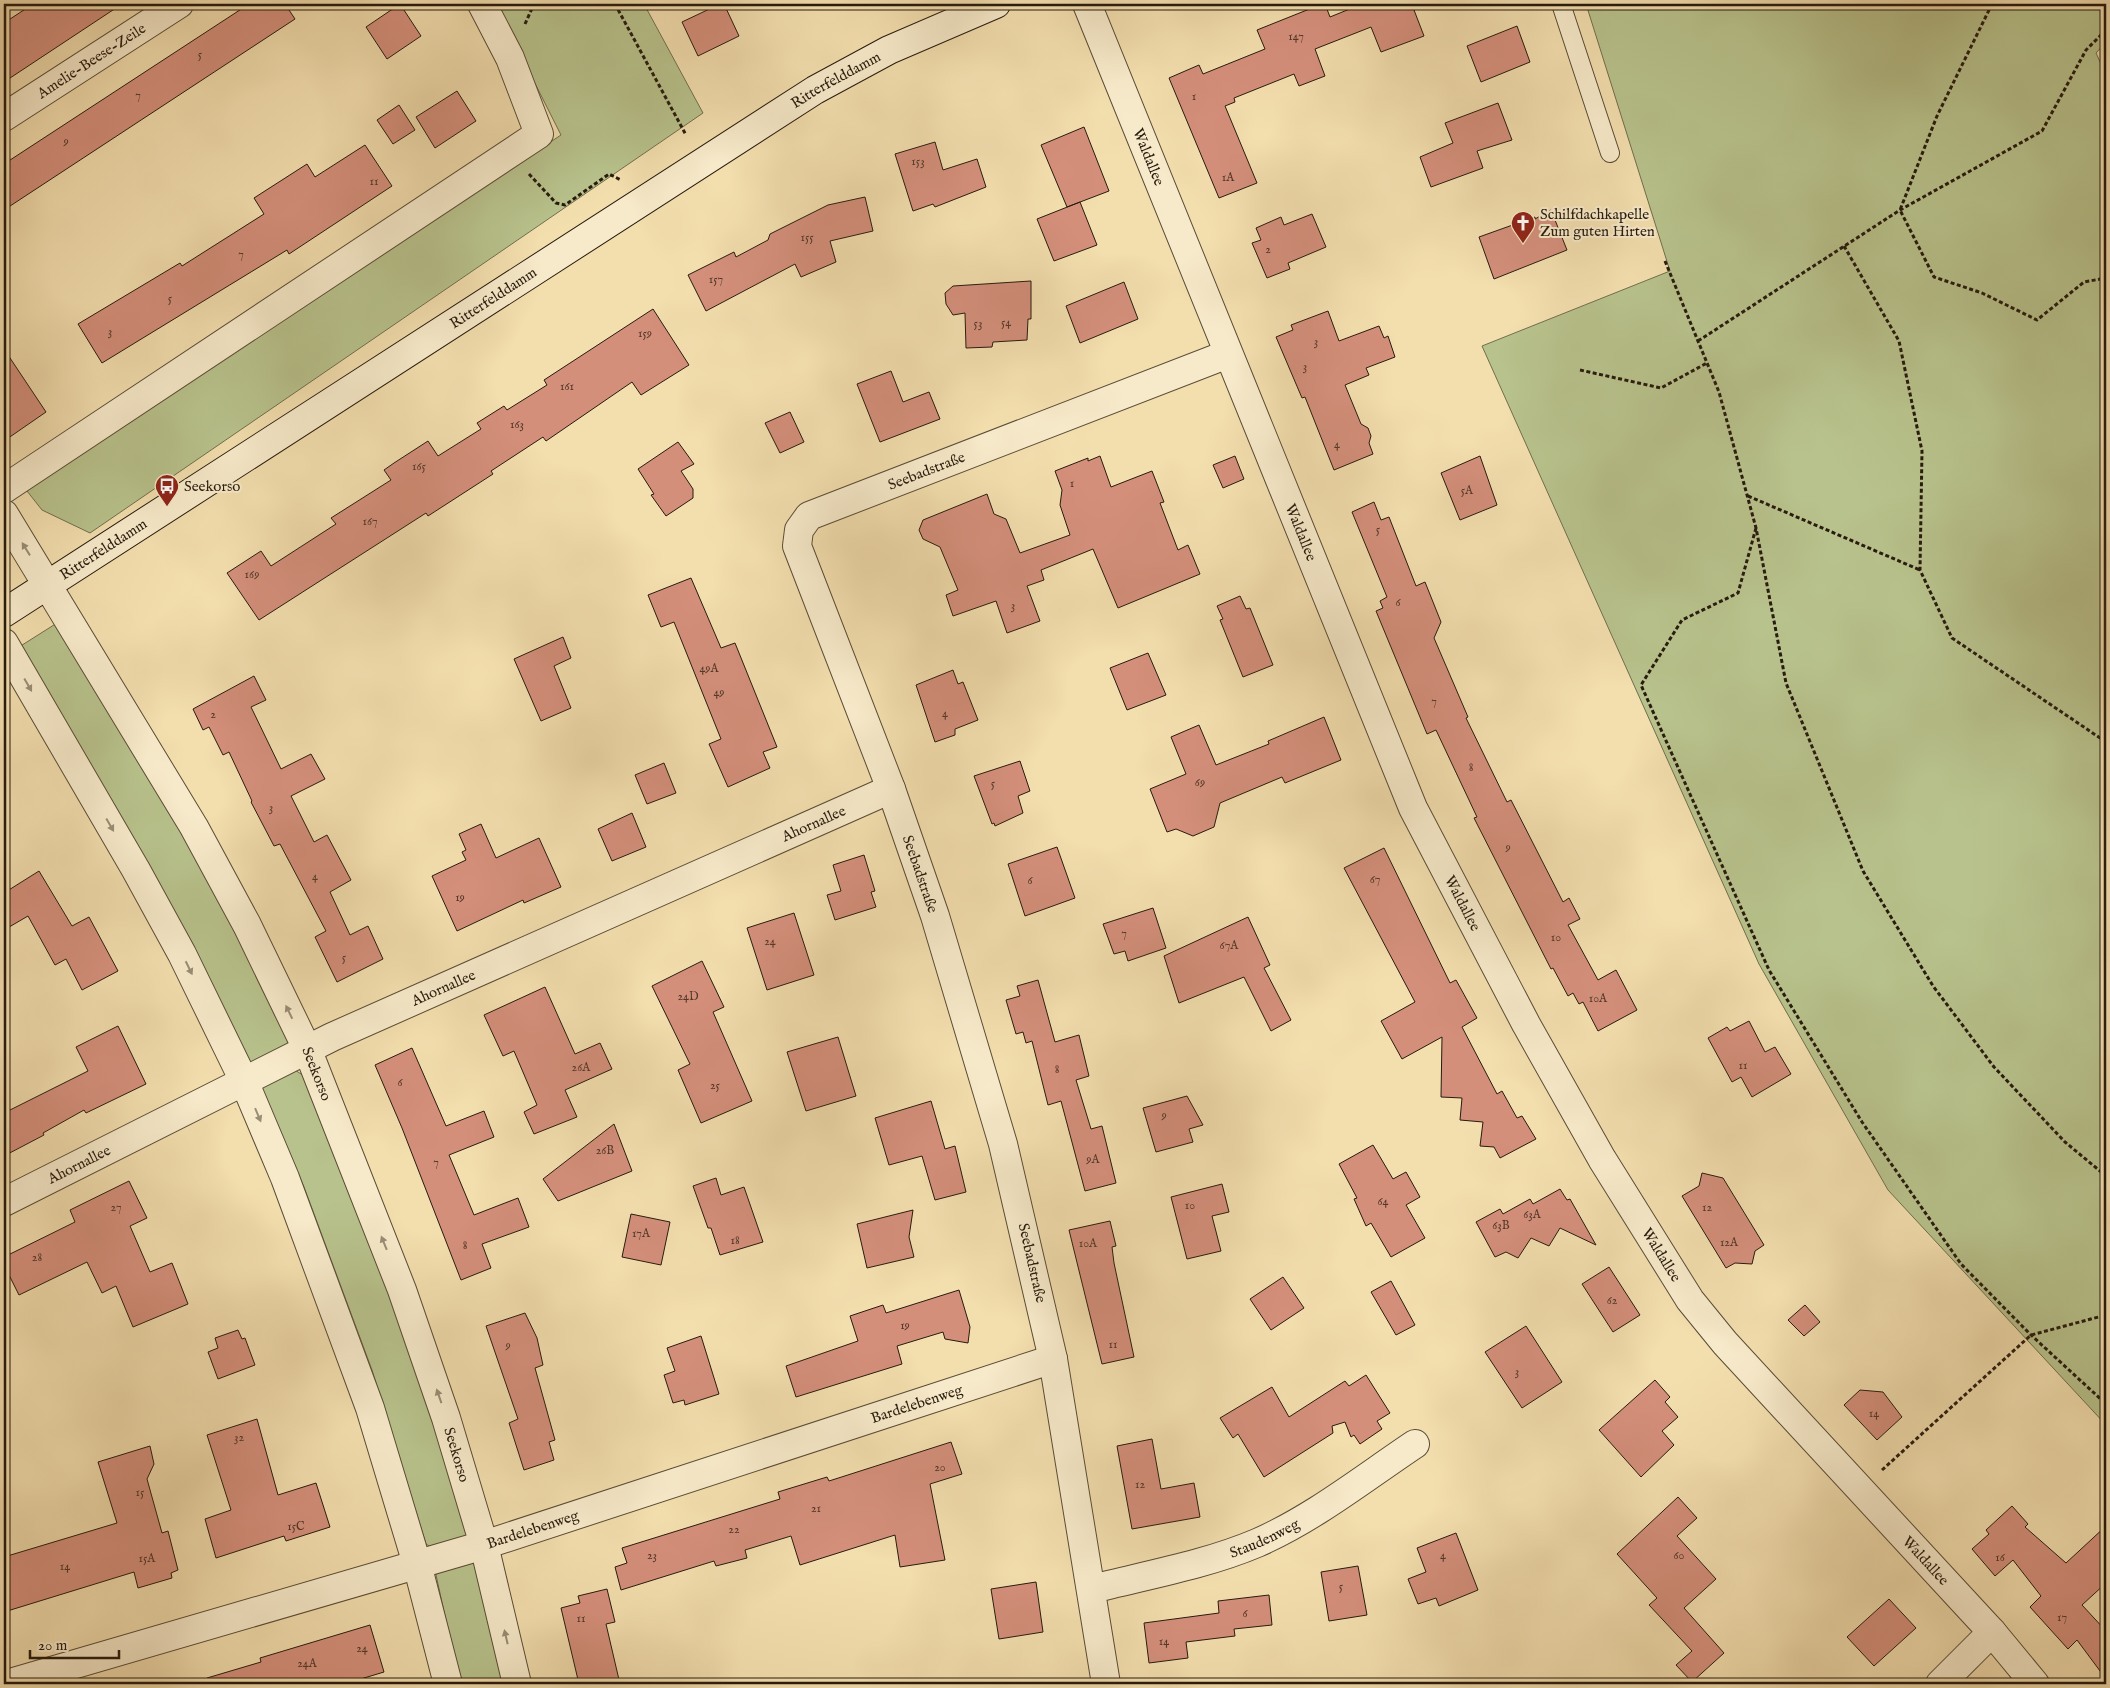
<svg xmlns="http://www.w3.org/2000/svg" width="2110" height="1688" viewBox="0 0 2110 1688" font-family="'IM FELL English',serif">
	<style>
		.green { fill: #b8c28c; stroke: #706e4d }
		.building { fill: #d48f7b; stroke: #271b0e }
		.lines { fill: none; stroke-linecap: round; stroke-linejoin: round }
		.service-casing { stroke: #5a4c36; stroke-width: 20 }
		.minor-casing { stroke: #5a4c36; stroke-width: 30 }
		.secondary-casing { stroke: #271b0e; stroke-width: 30 }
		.path { stroke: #271b0e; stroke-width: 3; stroke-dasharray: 4 2.5; stroke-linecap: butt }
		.service { stroke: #f7eaca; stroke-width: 18 }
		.minor { stroke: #f7eaca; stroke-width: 28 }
		.secondary { stroke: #f7eaca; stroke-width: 28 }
		.oneway { fill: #998d75 }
		.labels { text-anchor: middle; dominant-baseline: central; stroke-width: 4; stroke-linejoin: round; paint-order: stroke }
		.number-label { font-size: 12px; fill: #523829 }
		.street-label { font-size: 15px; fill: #271b0e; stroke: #f7eaca }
		.poi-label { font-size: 15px; fill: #271b0e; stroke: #f7eaca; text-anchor: start }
	</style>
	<rect width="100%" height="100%" fill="#f3deae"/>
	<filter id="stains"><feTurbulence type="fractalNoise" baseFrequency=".004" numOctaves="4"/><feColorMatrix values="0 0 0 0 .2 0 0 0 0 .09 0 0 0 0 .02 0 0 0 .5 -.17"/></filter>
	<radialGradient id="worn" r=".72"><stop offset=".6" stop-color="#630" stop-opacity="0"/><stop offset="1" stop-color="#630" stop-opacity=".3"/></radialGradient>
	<path class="green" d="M495,4H644L703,113L90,533L42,510L27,491L31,484L561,135Z
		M1586,4H2106V42L2096,53L2106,75V1425L1888,1190L1759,964L1482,346L1670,271Z
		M57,623L177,824L222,904L288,1039V1045L255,1065L249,1062L158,881L19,647Z
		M295,1070L304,1076L390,1291L467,1526V1537L431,1547L426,1544L372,1370L304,1187L262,1092V1087Z
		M469,1561L476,1565L506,1684H460L436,1575L438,1570Z"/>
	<path class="building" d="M33,4H122L4,82V23Z
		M249,4H285L295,19L4,210V164Z
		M400,4L421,36L387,59L366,27Z
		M720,4H724L739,36L698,56L682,22Z
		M1322,4H1325L1330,17L1362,4H1426L1414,10L1424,36L1381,52L1371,27L1315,49L1325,76L1299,86L1294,74L1234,98L1235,102L1225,106L1257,183L1219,198L1169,78L1199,65L1203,74L1265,49L1257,30Z
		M1517,26L1530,62L1481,82L1467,46Z
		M457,91L476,121L435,148L416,117Z
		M1498,103L1512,140L1477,151L1483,168L1431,187L1420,157L1453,143L1445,123Z
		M399,105L415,130L393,144L377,120Z
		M1084,127L1109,191L1067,207L1041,145Z
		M935,142L943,170L977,159L986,187L935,207L933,204L913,211L895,154Z
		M365,145L392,186L289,254L287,250L102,363L78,324L180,263L182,266L264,214L254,198L307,164L315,177Z
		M865,197L873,231L830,241L836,262L801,277L795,264L706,311L688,275L734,252L736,257L768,240L770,234L828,205Z
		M1080,202L1097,245L1054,261L1037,219Z
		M1551,210L1567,250L1494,279L1479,237L1535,217V219Z
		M1312,214L1326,247L1288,263L1290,269L1267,278L1252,243L1261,240L1256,228L1281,217L1284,225Z
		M1031,281V319H1028L1027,340L993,342L992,347L966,348L965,313L953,315L946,304L945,293L953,286Z
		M1124,282L1138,319L1080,343L1066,306Z
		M653,309L689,365L641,395L632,382L546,441L543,437L491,471L493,474L428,516L426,513L259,620L227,573L261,551L271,566L336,524L331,518L391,480L384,470L394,463L428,441L438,456L481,429L477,423L504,406L507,410L547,385L544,380Z
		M1328,311L1339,341L1379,326L1384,338L1388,336L1395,357L1366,368L1369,375L1345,385L1361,424L1368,428L1371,436L1369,443L1373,454L1334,470L1305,397L1302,398L1276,337L1293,330L1291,325Z
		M4,349L46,412L4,441Z
		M891,371L903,402L929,392L940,419L880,442L857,384Z
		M790,412L804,442L780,453L765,423Z
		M678,442L694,464L681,471L693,489V498L666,516L651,495L654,494L638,469Z
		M1100,456L1111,487L1152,471L1164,502L1160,503L1178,550L1188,545L1200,574L1118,608L1093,549L1041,570L1044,580L1027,586L1040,621L1007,633L996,601L953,616L946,595L958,590L940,547L923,539L919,530L923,520L987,494L994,514L1006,519L1020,553L1070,535L1060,505L1062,490L1055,471L1088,458V461Z
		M1235,456L1244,479L1223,488L1213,465Z
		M1480,456L1497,505L1460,520L1441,473Z
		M1374,502L1381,520L1389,517L1416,586L1425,582L1441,622L1434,638L1468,717L1466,718L1507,802L1511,800L1563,902L1569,898L1580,919L1568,925L1598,980L1616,970L1637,1010L1598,1031L1583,1002L1579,1004L1573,993L1568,996L1553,968L1551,969L1474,818L1477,817L1436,730L1427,734L1376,611L1383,608L1380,601L1387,597L1352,512Z
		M691,578L721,648L735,643L777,747L763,752L770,768L728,787L709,744L721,739L674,622L661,627L648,595Z
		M1240,596L1246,609L1250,608L1273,665L1243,677L1220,620L1223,619L1217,606Z
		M563,637L571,658L554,666L571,708L541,721L514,659Z
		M1148,653L1166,695L1127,710L1110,668Z
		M953,670L958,684L963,682L978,720L955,729V735L935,742L916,685Z
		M254,676L266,700L251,707L281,769L311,754L325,779L291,796L314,842L327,835L351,880L330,892L350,935L368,926L383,959L337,982L315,937L326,931L280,844L274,846L251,802L252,801L229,752L223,755L209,727L203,730L193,709Z
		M1324,717L1341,760L1285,783L1282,777L1220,803L1214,827L1193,836L1176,829L1167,832L1150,789L1186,774L1171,737L1199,725L1216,765L1269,744L1268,741Z
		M1020,761L1030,791L1018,796L1023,813L995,826L994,823L992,824L974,776Z
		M664,763L676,793L647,804L635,775Z
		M632,813L646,847L612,861L598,829Z
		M481,824L496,858L539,838L561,887L524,903L523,900L457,931L432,876L466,860L462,852L466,850L459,834Z
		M1057,847L1075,898L1025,916L1008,864Z
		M1384,848L1450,983L1456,980L1477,1018L1462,1027L1497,1094L1502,1091L1517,1118L1522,1116L1536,1139L1500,1158L1494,1147L1480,1146L1483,1122L1460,1120L1462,1098L1441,1097L1442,1037L1402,1059L1381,1021L1415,1002L1344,868Z
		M864,855L875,891L871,892L876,907L835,920L827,895L841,891L833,865Z
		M39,871L72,926L89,917L118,971L82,990L66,959L55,965L28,916L4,930V893Z
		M1153,908L1166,948L1128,961L1125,951L1114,954L1103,924Z
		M794,913L814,975L767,990L747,928Z
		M1248,917L1270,965L1264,968L1291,1020L1271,1031L1244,977L1179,1003L1164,956Z
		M702,961L724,1007L713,1012L752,1101L701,1123L678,1070L690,1064L652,986Z
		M1038,980L1055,1042L1079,1035L1089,1076L1076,1080L1091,1129L1102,1126L1116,1183L1085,1191L1061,1101L1048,1105L1032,1041L1026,1043L1023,1032L1016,1034L1006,1000L1020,996L1017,986Z
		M545,987L575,1054L600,1043L612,1069L565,1090L577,1117L534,1134L524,1112L537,1105L514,1051L503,1056L484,1015Z
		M1749,1021L1765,1052L1775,1047L1791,1074L1752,1097L1741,1077L1732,1082L1708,1038L1727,1027L1730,1031Z
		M118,1026L146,1084L86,1113L84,1110L43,1133L44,1135L4,1156V1113L88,1071L76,1047Z
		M838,1037L856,1096L806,1111L787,1052Z
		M412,1048L446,1126L484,1111L494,1137L449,1155L474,1215L518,1198L529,1227L482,1244L491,1268L461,1280L402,1128L375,1065Z
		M1187,1096L1203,1125L1189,1129L1193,1142L1156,1152L1143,1108Z
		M931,1101L945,1149L955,1146L966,1192L935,1200L922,1156L889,1165L875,1118Z
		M614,1124L632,1171L558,1201L543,1179Z
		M1373,1145L1393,1179L1406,1172L1420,1197L1406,1205L1425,1238L1391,1257L1371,1223L1366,1226L1354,1199L1357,1198L1339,1164Z
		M1702,1173L1723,1178L1764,1245L1755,1251L1752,1264L1735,1263L1726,1268L1682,1196L1699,1186Z
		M716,1178L721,1195L744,1187L763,1242L720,1255L711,1228H708L693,1186Z
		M129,1181L147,1218L130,1226L150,1272L172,1263L188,1304L133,1327L116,1286L102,1293L87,1262L19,1295L4,1265V1257L75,1222L70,1210Z
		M1222,1184L1229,1212L1212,1216L1221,1251L1187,1259L1171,1197Z
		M1560,1189L1567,1200L1570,1199L1596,1245L1560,1228L1549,1246L1531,1238L1518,1258L1506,1252L1495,1257L1476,1222L1500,1209L1503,1214L1530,1199L1533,1204Z
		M913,1210L909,1237L914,1257L867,1268L857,1224Z
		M631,1214L670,1222L661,1265L622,1257Z
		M1110,1221L1116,1246L1112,1247L1114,1263L1134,1357L1102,1364L1069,1230Z
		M1609,1267L1640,1315L1613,1332L1582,1284Z
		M1283,1277L1304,1308L1271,1330L1250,1299Z
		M1391,1281L1415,1325L1396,1335L1371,1292Z
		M959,1290L970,1327L968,1343L945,1339L943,1332L897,1346L902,1364L796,1397L786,1366L858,1341L850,1316L883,1305L886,1313Z
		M1805,1305L1820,1322L1804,1336L1788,1320Z
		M525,1313L537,1338L543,1365L535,1368L555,1440L549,1442L554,1460L524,1470L509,1423L518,1419L486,1326Z
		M1526,1326L1562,1382L1522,1408L1485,1352Z
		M238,1330L242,1339L245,1338L255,1365L218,1379L208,1352L218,1348L215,1338Z
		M701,1336L719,1394L685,1405L684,1400L673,1403L664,1375L675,1371L667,1348Z
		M1366,1375L1390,1413L1377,1421L1382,1429L1360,1444L1354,1435L1351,1437L1345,1422L1332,1426L1333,1433L1264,1477L1238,1434L1233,1438L1220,1418L1272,1387L1289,1417L1345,1381L1349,1386Z
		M1655,1380L1670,1397L1665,1402L1678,1417L1662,1431L1674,1445L1641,1477L1599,1430Z
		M1860,1390L1883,1392L1902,1417L1877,1440L1844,1405Z
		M257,1419L278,1495L316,1483L330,1527L286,1541L284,1536L216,1558L205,1519L231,1510L207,1435Z
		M1152,1439L1161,1489L1194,1483L1200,1517L1132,1529L1117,1446Z
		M951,1442L962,1474L930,1484L945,1560L900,1567L895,1535L800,1565L791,1536L745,1550L747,1558L716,1566L714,1561L621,1590L615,1567L627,1563L622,1548L780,1499L778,1492L827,1477L829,1481Z
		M150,1446L154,1464L147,1479L162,1533L168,1531L178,1570L171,1573L172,1578L138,1588L134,1572L4,1612V1557L117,1523L98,1462Z
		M1678,1497L1697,1518L1677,1536L1716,1579L1684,1608L1724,1653L1692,1682L1676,1665L1692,1651L1649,1605L1657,1598L1617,1554Z
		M2012,1506L2028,1524L2025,1527L2066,1563L2106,1526V1583L2082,1605L2106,1631V1679L2077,1640L2068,1649L2030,1607L2041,1596L2013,1560L1995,1576L1972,1549L1989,1534L1986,1530Z
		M1456,1533L1478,1590L1439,1606L1436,1598L1418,1604L1408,1579L1426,1572L1417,1548Z
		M1358,1566L1367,1615L1329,1621L1321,1572Z
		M1036,1582L1043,1632L999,1639L991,1589Z
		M607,1589L615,1622L606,1624L620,1684H579L561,1608L580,1603L578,1596Z
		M1269,1595L1272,1625L1234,1629L1235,1636L1186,1642L1188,1658L1149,1663L1144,1623L1219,1613L1218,1601Z
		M1889,1599L1916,1628L1874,1666L1847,1637Z
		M370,1625L384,1672L344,1684H208L207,1678L261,1662L260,1658Z"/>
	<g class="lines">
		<g class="service-casing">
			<path id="service" d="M1561,4L1610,153"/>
		</g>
		<g class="minor-casing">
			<g id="minor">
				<path id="s1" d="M1087,4L1413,808L1526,1024L1602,1159L1690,1300L1725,1343L1992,1632L2035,1684"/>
				<path id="s2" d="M4,117L179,4"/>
				<path d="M4,489L539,134L510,58L482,4"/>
				<path id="s3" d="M4,514L194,827L247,925L308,1051L402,1290L446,1418L484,1545L517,1684"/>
				<path d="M4,643L136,870L182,954L244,1081L285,1178L370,1408L417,1564L448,1684"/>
				<path id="s4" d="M4,1202L332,1037L891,789"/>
				<path id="s5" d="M1092,1589C1147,1575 1205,1565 1257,1543C1314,1518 1364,1478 1415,1444"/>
				<path id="s6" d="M7,1684L484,1545L1053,1359"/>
				<path id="s7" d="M1106,1684L1053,1359L1003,1144L935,916L891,789L797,546L799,530L809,516L1228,354"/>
				<path d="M1940,1684L1992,1632"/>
			</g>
		</g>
		<g class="secondary-casing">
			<g id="secondary">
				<path id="s8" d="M4,613L815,90L889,50L996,4"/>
			</g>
		</g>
		<path class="path" d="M615,4L686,135
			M1992,4L1937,116L1900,210L1934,277L1982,293L2037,320L2084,282L2106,278
			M525,24L534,4
			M529,174L556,203L565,205L609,174L621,180
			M1844,246L1899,341L1922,451L1920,570L1952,638L2106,742
			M1665,261L1719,392L1756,528L1786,683L1863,871L1933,986L1994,1067L2065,1142L2106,1176
			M1698,341L1900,210L2042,131L2086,50L2106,30
			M1580,370L1661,388L1707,363
			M1748,496L1920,570
			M1756,528L1738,593L1682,620L1641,685L1769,970L1862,1122L1961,1264L2031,1335L2106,1404
			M1882,1470L2031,1335L2106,1315"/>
		<use href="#service" class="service"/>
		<use href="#minor" class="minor"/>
		<use href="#secondary" class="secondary"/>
	</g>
	<defs><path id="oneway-solid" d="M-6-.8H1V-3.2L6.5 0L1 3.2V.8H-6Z" transform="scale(1.25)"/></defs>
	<g class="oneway">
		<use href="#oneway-solid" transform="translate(26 549) rotate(-122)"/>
		<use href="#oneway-solid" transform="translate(28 685) rotate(60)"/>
		<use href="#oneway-solid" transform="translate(110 825) rotate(60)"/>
		<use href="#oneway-solid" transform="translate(189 968) rotate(64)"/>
		<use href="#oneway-solid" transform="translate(289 1012) rotate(-116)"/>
		<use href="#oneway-solid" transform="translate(258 1115) rotate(67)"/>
		<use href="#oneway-solid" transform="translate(384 1243) rotate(-112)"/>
		<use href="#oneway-solid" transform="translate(439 1396) rotate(-109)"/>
		<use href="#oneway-solid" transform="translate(506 1637) rotate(-103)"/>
	</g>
	<defs>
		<g id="church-pin" transform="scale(1.25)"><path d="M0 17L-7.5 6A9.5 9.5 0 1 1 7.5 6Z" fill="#8f2418" stroke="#f7eaca"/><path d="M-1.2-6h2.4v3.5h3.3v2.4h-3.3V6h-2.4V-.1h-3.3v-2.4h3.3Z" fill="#fff"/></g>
		<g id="bus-pin" transform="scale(1.25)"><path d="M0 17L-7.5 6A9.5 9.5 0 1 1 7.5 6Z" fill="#8f2418" stroke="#f7eaca"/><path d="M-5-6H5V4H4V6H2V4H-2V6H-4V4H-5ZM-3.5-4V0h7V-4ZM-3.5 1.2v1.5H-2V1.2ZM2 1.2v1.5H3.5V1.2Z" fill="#fff"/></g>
	</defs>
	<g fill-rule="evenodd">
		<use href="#church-pin" x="1523" y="223"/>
		<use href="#bus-pin" x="167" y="486"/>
	</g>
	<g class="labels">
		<g class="number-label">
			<text x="1296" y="36">147</text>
			<text x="200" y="54">5</text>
			<text x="138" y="95">7</text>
			<text x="1194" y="96">1</text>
			<text x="66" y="141">9</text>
			<text x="918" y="161">153</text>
			<text x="1228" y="177">1A</text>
			<text x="374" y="181">11</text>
			<text x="807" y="237">155</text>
			<text x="1268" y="249">2</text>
			<text x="241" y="254">7</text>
			<text x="716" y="279">157</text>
			<text x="170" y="298">5</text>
			<text x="1006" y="322">54</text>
			<text x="978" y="323">53</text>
			<text x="110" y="331">3</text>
			<text x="645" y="333">159</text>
			<text x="1316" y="341">3</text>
			<text x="1305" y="366">3</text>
			<text x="567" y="386">161</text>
			<text x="517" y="424">163</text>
			<text x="1337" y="444">4</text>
			<text x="419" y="466">165</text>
			<text x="1072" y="483">1</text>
			<text x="1467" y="490">5A</text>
			<text x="370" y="521">167</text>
			<text x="1378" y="529">5</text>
			<text x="252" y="574">169</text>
			<text x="1398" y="602">6</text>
			<text x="1013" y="605">3</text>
			<text x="709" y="668">49A</text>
			<text x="719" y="692">49</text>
			<text x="1434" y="701">7</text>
			<text x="945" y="713">4</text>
			<text x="213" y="714">2</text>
			<text x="1471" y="767">8</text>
			<text x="1200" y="782">69</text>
			<text x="993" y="783">5</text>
			<text x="271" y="807">3</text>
			<text x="1508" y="847">9</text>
			<text x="315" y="876">4</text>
			<text x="1375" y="879">67</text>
			<text x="1030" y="880">6</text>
			<text x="460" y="897">19</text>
			<text x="1124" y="933">7</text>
			<text x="1556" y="937">10</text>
			<text x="770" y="941">24</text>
			<text x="1229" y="945">67A</text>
			<text x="344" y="957">5</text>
			<text x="688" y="996">24D</text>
			<text x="1598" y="998">10A</text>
			<text x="1743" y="1065">11</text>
			<text x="581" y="1067">26A</text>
			<text x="1057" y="1069">8</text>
			<text x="400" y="1082">6</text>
			<text x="715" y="1085">25</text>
			<text x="1164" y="1115">9</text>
			<text x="605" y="1150">26B</text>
			<text x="1093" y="1159">9A</text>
			<text x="436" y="1162">7</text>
			<text x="1383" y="1201">64</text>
			<text x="1190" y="1205">10</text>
			<text x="116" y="1207">27</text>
			<text x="1707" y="1207">12</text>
			<text x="1532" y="1214">63A</text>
			<text x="1501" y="1225">63B</text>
			<text x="641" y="1233">17A</text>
			<text x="735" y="1240">18</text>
			<text x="1729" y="1242">12A</text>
			<text x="1088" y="1243">10A</text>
			<text x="465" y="1245">8</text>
			<text x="37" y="1257">28</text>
			<text x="1612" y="1300">62</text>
			<text x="905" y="1325">19</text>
			<text x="1113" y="1344">11</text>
			<text x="508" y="1345">9</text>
			<text x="1517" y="1371">3</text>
			<text x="1874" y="1413">14</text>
			<text x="239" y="1437">32</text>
			<text x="940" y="1467">20</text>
			<text x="1140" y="1484">12</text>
			<text x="140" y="1492">15</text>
			<text x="816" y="1508">21</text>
			<text x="296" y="1526">15C</text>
			<text x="734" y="1529">22</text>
			<text x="652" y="1555">23</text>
			<text x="1443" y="1555">4</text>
			<text x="1679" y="1555">60</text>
			<text x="2000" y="1557">16</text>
			<text x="147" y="1558">15A</text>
			<text x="65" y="1566">14</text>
			<text x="1341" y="1586">5</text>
			<text x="1245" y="1613">6</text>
			<text x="2062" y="1617">17</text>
			<text x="581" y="1618">11</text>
			<text x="1164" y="1641">14</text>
			<text x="362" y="1648">24</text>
			<text x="307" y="1663">24A</text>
		</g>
		<g class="street-label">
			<text stroke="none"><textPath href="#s2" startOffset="104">Amelie-Beese-Zeile</textPath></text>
			<text stroke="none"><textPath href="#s8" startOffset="988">Ritterfelddamm</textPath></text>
			<text stroke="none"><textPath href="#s1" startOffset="165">Waldallee</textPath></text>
			<text stroke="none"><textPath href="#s8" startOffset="582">Ritterfelddamm</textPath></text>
			<text stroke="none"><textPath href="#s7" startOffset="1342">Seebadstraße</textPath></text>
			<text stroke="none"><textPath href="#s1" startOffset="570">Waldallee</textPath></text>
			<text stroke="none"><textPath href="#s8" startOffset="118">Ritterfelddamm</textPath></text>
			<text stroke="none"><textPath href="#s4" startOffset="894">Ahornallee</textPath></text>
			<text transform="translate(920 874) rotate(71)">Seebadstraße</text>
			<text stroke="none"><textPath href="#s1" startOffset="975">Waldallee</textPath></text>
			<text stroke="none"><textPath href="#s4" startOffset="489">Ahornallee</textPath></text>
			<text stroke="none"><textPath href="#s3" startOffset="642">Seekorso</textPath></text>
			<text stroke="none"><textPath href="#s4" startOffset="84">Ahornallee</textPath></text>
			<text stroke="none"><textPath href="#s1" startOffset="1379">Waldallee</textPath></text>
			<text transform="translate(1032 1263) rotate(77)">Seebadstraße</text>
			<text stroke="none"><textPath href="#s6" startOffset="952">Bardelebenweg</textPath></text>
			<text stroke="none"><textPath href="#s3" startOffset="1048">Seekorso</textPath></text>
			<text stroke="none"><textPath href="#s6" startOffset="548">Bardelebenweg</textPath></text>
			<text stroke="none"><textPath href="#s5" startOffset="180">Staudenweg</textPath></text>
			<text stroke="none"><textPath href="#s1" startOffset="1784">Waldallee</textPath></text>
		</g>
		<g class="poi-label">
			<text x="1540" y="214">Schilfdachkapelle<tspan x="1540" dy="17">Zum guten Hirten</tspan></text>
			<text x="184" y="486">Seekorso</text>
		</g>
	</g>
	<rect width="2110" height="1688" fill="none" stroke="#f3deae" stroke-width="20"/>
	<rect x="5" y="5" width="2100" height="1678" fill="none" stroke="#271b0e" stroke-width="2.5"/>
	<rect x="10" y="10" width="2090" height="1668" fill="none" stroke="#271b0e"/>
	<path d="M30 1650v8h89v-8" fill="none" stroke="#271b0e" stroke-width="2.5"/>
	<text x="38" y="1650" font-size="15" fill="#271b0e" stroke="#f7eaca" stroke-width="4" paint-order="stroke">20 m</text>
	<rect width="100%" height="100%" filter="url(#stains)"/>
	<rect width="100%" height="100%" fill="url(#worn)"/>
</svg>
